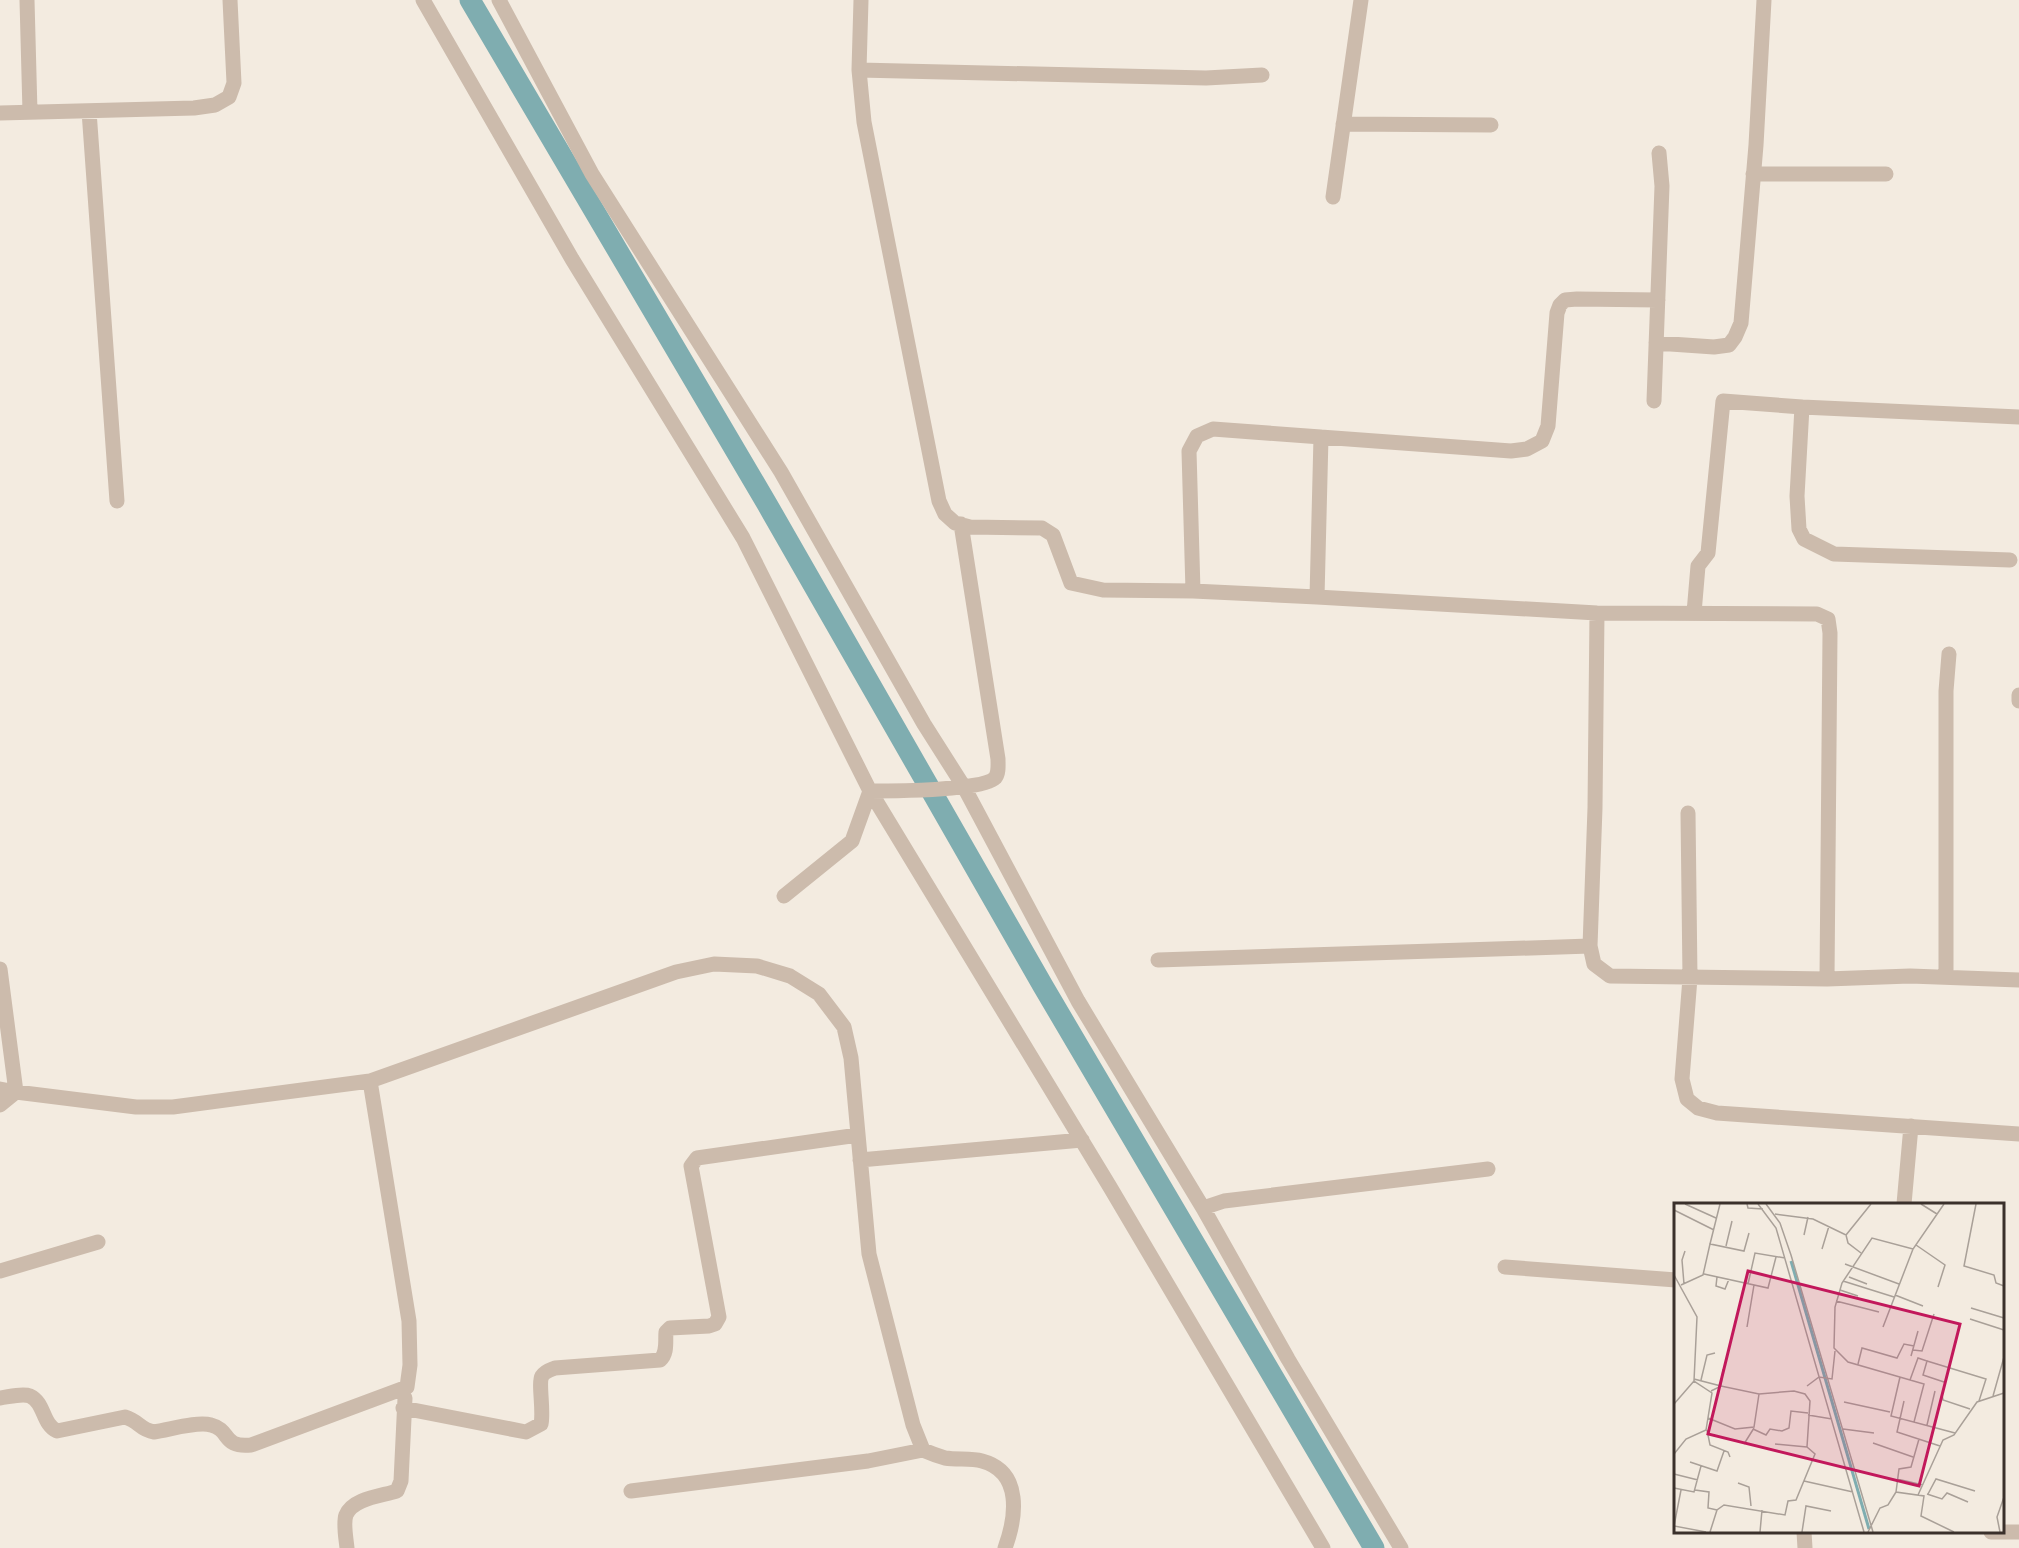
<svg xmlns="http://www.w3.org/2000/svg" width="2019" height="1548" viewBox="0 0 2019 1548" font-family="'Public Sans',sans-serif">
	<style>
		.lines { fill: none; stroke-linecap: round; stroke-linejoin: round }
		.canal { stroke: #7fadb0; stroke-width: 21 }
		.minor { stroke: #ccbbac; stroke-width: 15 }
		.inset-river { fill: none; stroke: #7fadb0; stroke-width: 3 }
		.inset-road { fill: none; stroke: #a9a098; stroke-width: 1.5 }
		.view { fill: #c2185b; fill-opacity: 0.15; stroke: #c2185b; stroke-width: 3 }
		.inset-edge { fill: none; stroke: #3a302b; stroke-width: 3 }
	</style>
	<rect width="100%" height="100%" fill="#f3ebe0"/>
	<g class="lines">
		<path class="canal" d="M470,0L767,504L1043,986L1374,1548"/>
		<path class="minor" d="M27,0L30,112
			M423,0L572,259L743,538L870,791L1110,1187L1323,1548
			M499,0L592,174L781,472L924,724L964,787L1078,1001L1203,1208L1288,1359L1401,1548
			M861,0L859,70L864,122L939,501L945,514L955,523L970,527L1042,528L1053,535L1071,583L1103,590L1193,591L1317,597L1597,613L1817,614L1828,619L1830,633L1827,979
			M859,70L1206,78L1262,75
			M89,111L117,501
			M0,113L194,108L215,105L229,97L234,83L230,0
			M1343,124L1491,125
			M1753,174H1886
			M1333,197L1361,0
			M1656,343L1714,347L1729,345L1735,337L1741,323L1756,145L1764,0
			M1654,401L1662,186L1659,153
			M1802,407L2019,417
			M1193,591L1189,451L1197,436L1213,429L1511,451L1527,449L1542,441L1548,426L1557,313L1560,305L1565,300L1577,299L1658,300
			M1317,597L1321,437
			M1597,613L1595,808L1590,946L1594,964L1610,976L1827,979L1910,976L2019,980
			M1694,613L1698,566L1708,553L1723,401L1802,407L1797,496L1799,529L1804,539L1834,554L2010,560
			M2019,695V701
			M1688,813L1690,978L1682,1079L1687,1099L1698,1108L1717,1113L2019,1134
			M784,896L852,841L870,791C890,791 983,791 995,778C999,773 998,765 998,759L961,524
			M1158,960L1590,946
			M0,969L16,1092L0,1089
			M1946,977V691L1949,654
			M0,1105L16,1092L136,1107H173L370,1081L676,972L714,964L757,966L790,976L819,994L844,1027L851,1058L869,1254L913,1425L923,1450C930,1453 938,1456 945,1458C957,1460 971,1458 982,1461C1023,1472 1016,1518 1005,1548
			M860,1160L1082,1140
			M1904,1204L1911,1126
			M1203,1208L1224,1201L1488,1169
			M1505,1267L1676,1280
			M0,1271L98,1242
			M0,1398C9,1397 22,1393 30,1396C45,1403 42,1424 57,1431L125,1417C139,1421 140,1430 154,1432C169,1430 197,1421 211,1425C231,1430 222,1448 251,1445L407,1387L410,1365L409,1321L370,1081
			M403,1408L526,1432L541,1424C544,1411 538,1383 542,1376C545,1371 550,1370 555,1368L660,1360C668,1353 665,1341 666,1332L670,1328L709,1326L715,1324L719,1317L691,1166L697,1158L858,1135
			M631,1491L868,1461L923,1450
			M1804,1532L1805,1548
			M1991,1532H2019
			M347,1548C346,1538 343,1523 346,1515C353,1498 382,1496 397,1491L401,1481L405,1398"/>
	</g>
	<g transform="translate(1674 1203)">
		<rect width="330" height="330" fill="#f3ebe0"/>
		<path class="inset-river" d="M117,58L195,326"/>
		<path class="inset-road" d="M11,1L42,15M73,1L74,5L89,6M84,1L102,25L190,329M92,1L106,20L117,52L199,329M247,1L263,11M302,1L290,63L320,72L322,80L330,83M0,7L40,27M101,11L139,16L172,32L197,1M130,32L134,14M172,32L174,40L187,50M36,41L46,1M242,42L271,62L264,84M52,43L58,18M148,46L155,23M239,46L198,35L168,80L161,104L160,145L174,159L250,181L240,219M171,61L225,81M30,71L94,85L102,54M0,72L23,114L20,178L38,190L32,227L12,236L0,251M43,74L42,83L51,86L55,76M175,74L193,81M169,78L220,94M10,81L8,57L11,48M74,81L81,50L111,55M7,82L29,72L36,41L70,48L75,30M166,87L184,93M221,92L249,103M162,98L205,109M297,105L330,115M296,116L330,127M73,124L80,82M209,124L239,46L270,1M239,147L248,148L260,111M237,153L244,128M253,158L312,176L305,198M184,161L188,145L223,155L230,141L240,143M226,174L217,213L281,230M20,176L47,183L49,166M27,177L33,152L41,150M236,177L244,155L253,158L249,172L270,179M133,183L145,174L158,176L161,148M268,192L269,197L296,206M319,193L330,154M230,198L223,229L266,243M170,199L216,209M0,201L20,178M134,212L158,216M34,215L61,226L80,224L85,191M253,222L261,188M79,226L92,232L96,226L108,228L115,225L117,208L134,210M169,226L200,230M33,227L36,242L54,249L56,254M245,236L237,264L225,266L222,289L250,293L247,313L280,329M199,240L239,254M70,241L80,225M101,241L133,244M16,259L43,268L50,248M0,271L24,277M223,276L249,282M130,278L179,289M64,280L75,284L77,303M0,285L20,289L27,263M7,287L0,323L32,329M21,287L35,289L34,305L43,307M253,291L268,296L273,290L294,299M254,291L262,276L301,288M244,292L269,237L280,232L303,199L330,190M36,329L43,307L50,302L111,312L114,298L122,297L141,251L133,244L136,198L131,191L120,188L85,191L47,183L37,188M86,329L88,307M128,329L132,303L157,308M194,329L206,305L214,302L222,289M326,329L323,314L330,294"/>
		<path class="view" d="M74,68L286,121L245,283L34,231Z"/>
		<rect width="330" height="330" class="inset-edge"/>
	</g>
</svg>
